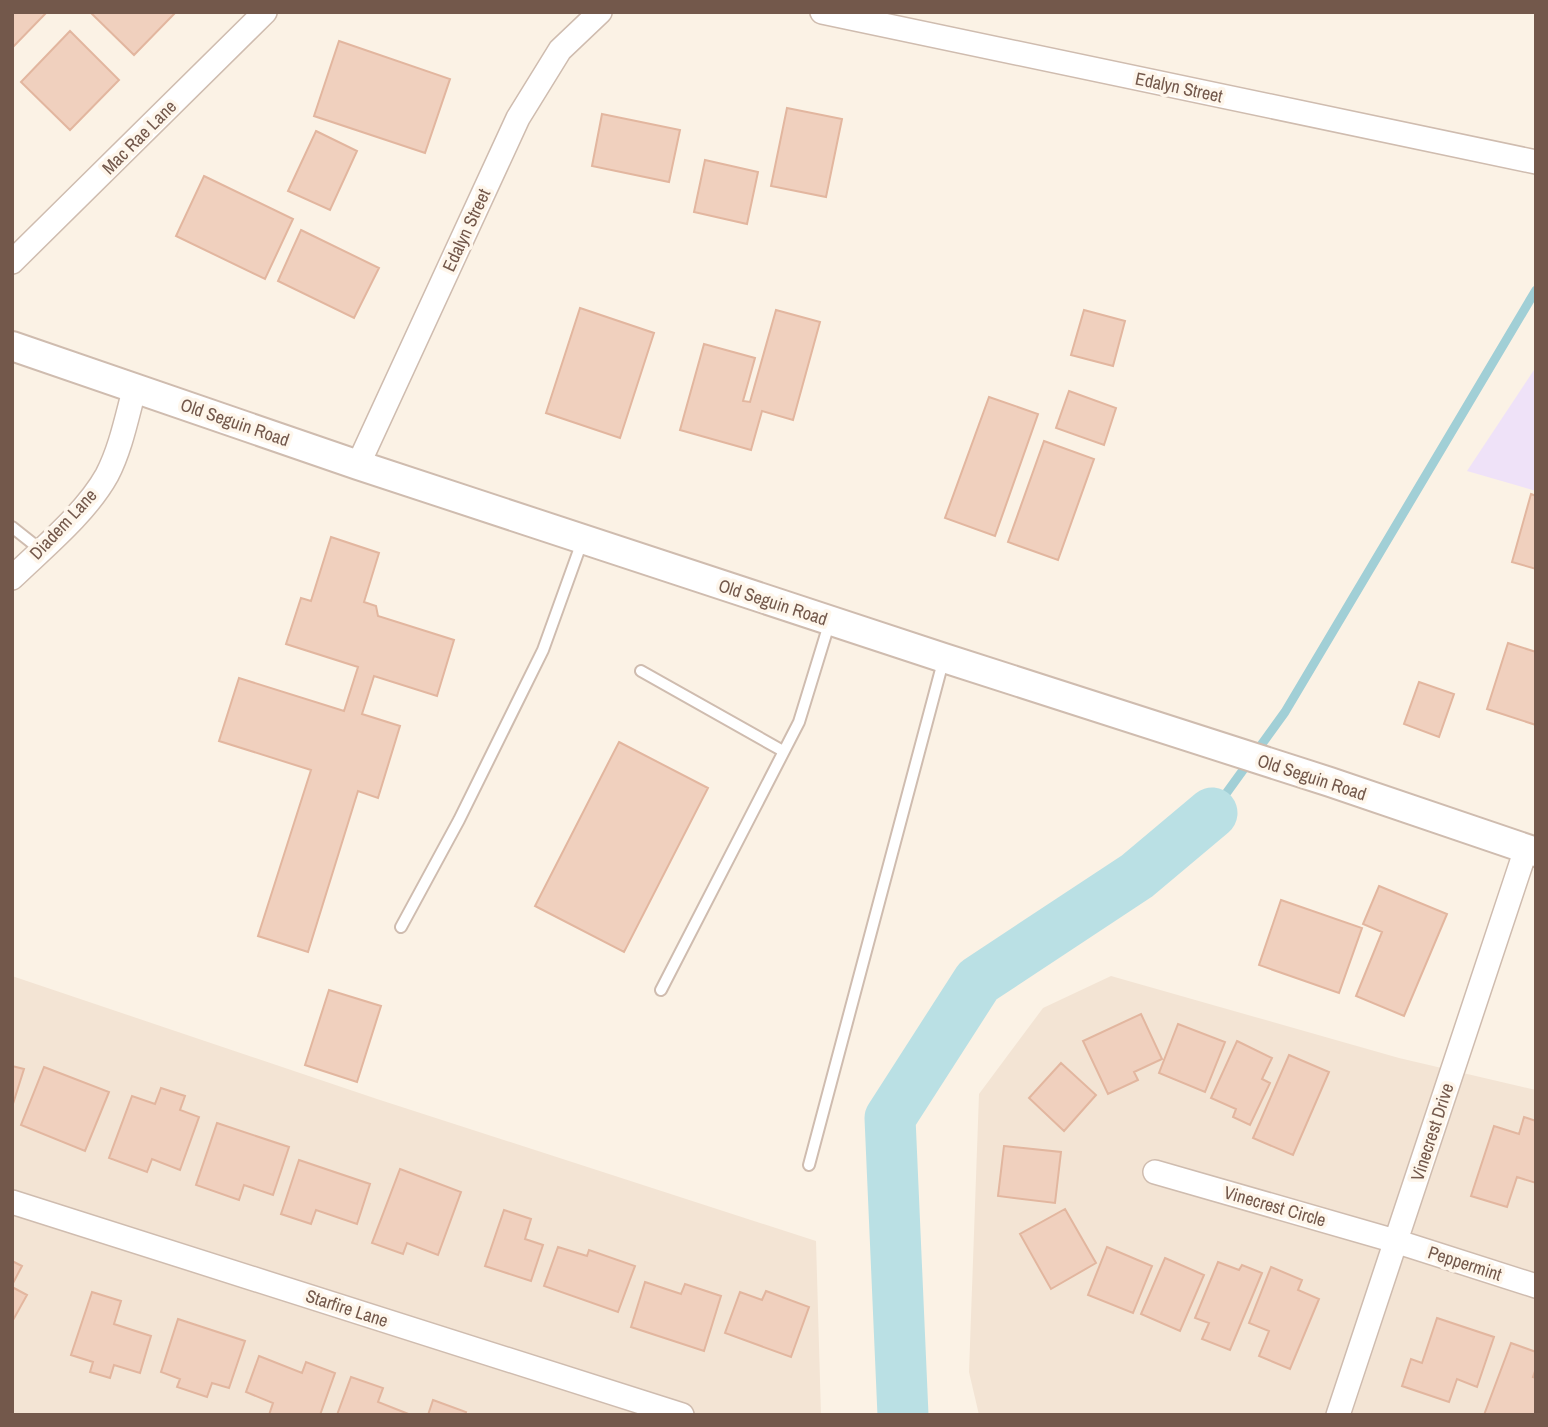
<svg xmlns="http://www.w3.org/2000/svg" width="1548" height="1427" viewBox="0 0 1548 1427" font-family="'Archivo Narrow',sans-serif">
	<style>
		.residential { fill: #f3e4d4 }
		.education { fill: #efe2f8 }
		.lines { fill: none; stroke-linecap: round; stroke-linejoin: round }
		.stream { stroke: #a1cfd6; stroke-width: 9 }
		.river { stroke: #bae0e4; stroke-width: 51 }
		.building { fill: #f0d0be; stroke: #e2b69f; stroke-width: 2 }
		.service-casing { stroke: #cfbcaf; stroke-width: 14 }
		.minor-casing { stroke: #cfbcaf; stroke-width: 26 }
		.tertiary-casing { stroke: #cfbcaf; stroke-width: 32 }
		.service { stroke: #fff; stroke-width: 10 }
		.minor { stroke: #fff; stroke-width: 23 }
		.tertiary { stroke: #fff; stroke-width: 28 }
		.labels { text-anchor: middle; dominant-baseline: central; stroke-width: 7; stroke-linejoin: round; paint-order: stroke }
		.street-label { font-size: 18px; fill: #73584b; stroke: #fef6eb }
	</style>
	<rect width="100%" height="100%" fill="#fbf2e5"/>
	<path class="residential" d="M12,976L377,1099L816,1241L821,1415H12Z
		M1111,976L1399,1058L1536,1090V1415H979L969,1372L979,1094L1043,1008Z"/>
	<path class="education" d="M1536,367V491L1467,471Z"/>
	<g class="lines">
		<path class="stream" d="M1212,813L1285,712L1536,290"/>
		<path class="river" d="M903,1415L890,1118L978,981L1137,876L1212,813"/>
	</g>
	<path class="building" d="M12,12H47L12,48Z
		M90,12H176L134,55Z
		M70,31L119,80L70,130L21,82Z
		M339,41L450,79L425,153L314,116Z
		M787,108L842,119L826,197L771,186Z
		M602,114L680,130L669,182L592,166Z
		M316,131L357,151L330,210L288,191Z
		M705,160L758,172L747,224L694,212Z
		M204,176L293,219L265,279L176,236Z
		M301,230L379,268L354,318L278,281Z
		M580,308L654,333L620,438L546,413Z
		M776,310L820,322L793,420L762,411L751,450L680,430L704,344L755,358L743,401L750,402Z
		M1084,310L1125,321L1113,366L1071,355Z
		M1069,391L1116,408L1104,445L1056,428Z
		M989,397L1038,414L995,536L945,518Z
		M1044,441L1094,459L1058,560L1008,542Z
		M1531,494L1536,496V569L1512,562Z
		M331,537L379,553L364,602L376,606L378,616L454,640L437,696L374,676L362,714L400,726L378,798L358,791L308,952L258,936L311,770L219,741L239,678L344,711L358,667L286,644L301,598L311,601Z
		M1508,643L1536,652V725L1487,709Z
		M1419,682L1454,694L1439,737L1404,724Z
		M619,742L708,788L624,952L535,906Z
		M1379,886L1447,914L1404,1016L1356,996L1382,932L1363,924Z
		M1281,900L1362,928L1339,993L1259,965Z
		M329,990L381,1006L357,1082L305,1065Z
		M1141,1014L1162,1059L1134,1072L1138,1080L1108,1094L1083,1041Z
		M1178,1024L1225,1042L1205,1092L1159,1073Z
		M1237,1041L1272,1058L1262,1079L1270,1083L1250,1125L1233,1117L1236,1109L1211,1098Z
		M1289,1055L1329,1072L1293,1155L1253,1138Z
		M1061,1063L1096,1095L1064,1131L1029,1098Z
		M12,1066L24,1069L12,1107Z
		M44,1067L109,1092L85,1151L21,1125Z
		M161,1088L185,1096L180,1110L199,1117L180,1170L152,1159L147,1172L109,1158L132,1096L155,1104Z
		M1524,1117L1536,1121V1183L1517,1177L1507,1207L1471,1196L1494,1126L1519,1134Z
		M217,1123L289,1147L273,1195L244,1185L239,1200L196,1185Z
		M1004,1146L1061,1152L1055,1203L998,1196Z
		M299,1160L370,1184L357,1224L316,1210L311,1224L281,1214Z
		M400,1169L461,1192L438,1255L407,1243L403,1254L372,1243Z
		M1065,1209L1096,1263L1051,1289L1020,1234Z
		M504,1210L531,1219L525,1239L543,1245L531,1281L485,1266Z
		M558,1247L587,1256L589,1250L635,1266L618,1312L544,1286Z
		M1107,1247L1152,1266L1133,1313L1088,1295Z
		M1165,1258L1204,1275L1180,1331L1141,1314Z
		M12,1261L22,1266L12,1285Z
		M1218,1262L1239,1270L1242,1265L1262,1273L1230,1350L1202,1339L1209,1323L1195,1318Z
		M1271,1267L1302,1280L1298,1290L1319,1299L1290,1369L1259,1356L1269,1331L1249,1323Z
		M645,1282L681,1294L685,1284L721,1296L704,1351L631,1327Z
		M12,1287L27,1295L12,1322Z
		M766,1291L809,1307L791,1357L725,1333L740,1292L762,1300Z
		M92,1292L121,1301L114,1324L151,1336L140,1373L114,1365L110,1378L90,1372L93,1362L71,1355Z
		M1437,1318L1494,1337L1477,1387L1457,1379L1449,1402L1402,1386L1411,1359L1422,1363Z
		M178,1319L245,1341L229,1388L212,1383L207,1397L177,1387L180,1379L161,1372Z
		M1511,1343L1536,1352V1368L1533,1377L1536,1378V1415H1484Z
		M259,1356L302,1373L306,1362L335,1373L320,1415H269L273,1403L246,1392Z
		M351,1377L383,1388L378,1402L411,1415H337Z
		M433,1400L466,1412L465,1415H428Z"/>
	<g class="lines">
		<g class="service-casing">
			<path id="service" d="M12,527L41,550
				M641,671L783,751
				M401,927L459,820L543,650L583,539
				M661,990L799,722L830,621
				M809,1165L944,658"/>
		</g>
		<g class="minor-casing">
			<path id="minor" d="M822,12L1536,162
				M12,262L265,12
				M358,465L518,118L560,50L600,12
				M12,578C43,548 86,513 107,475C121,448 127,416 135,387
				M1155,1172L1395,1241L1536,1286
				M12,1202L682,1415
				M1338,1415L1526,849"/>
		</g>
		<g class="tertiary-casing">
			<path id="tertiary" d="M12,346L358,465L944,658L1330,782L1536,852"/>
		</g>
		<use href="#service" class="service"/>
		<use href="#minor" class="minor"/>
		<use href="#tertiary" class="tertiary"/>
	</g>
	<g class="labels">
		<g class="street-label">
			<text transform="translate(1179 87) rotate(12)">Edalyn Street</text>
			<text transform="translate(139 137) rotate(-45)">Mac Rae Lane</text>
			<text transform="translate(466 230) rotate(-65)">Edalyn Street</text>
			<text transform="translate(235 422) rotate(19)">Old Seguin Road</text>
			<text transform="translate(63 524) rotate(-47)">Diadem Lane</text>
			<text transform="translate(773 602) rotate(18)">Old Seguin Road</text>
			<text transform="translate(1312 777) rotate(18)">Old Seguin Road</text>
			<text transform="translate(1432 1132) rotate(-72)">Vinecrest Drive</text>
			<text transform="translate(1275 1206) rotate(16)">Vinecrest Circle</text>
			<text transform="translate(1465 1263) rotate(18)">Peppermint</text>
			<text transform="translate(347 1308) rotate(18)">Starfire Lane</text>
		</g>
	</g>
	<rect width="1548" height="1427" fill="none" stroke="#73584b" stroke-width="28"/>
</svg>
